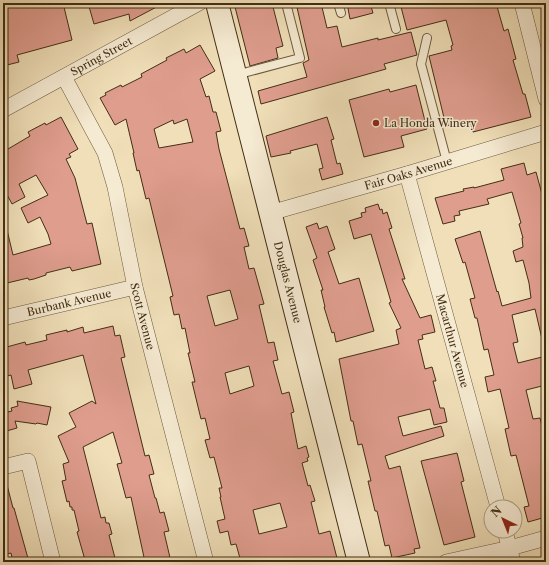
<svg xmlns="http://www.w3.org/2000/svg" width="549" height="565" viewBox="0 0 549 565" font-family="'Libre Caslon Text',serif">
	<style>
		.building { fill: #df9d8e; stroke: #432e14; fill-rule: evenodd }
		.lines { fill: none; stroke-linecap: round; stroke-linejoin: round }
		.lane-casing { stroke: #6e5a3d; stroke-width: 10 }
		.street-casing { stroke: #6e5a3d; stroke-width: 16 }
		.secondary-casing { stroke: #432e14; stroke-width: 24 }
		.lane { stroke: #f5ead2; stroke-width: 8 }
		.street { stroke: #f5ead2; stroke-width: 15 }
		.secondary { stroke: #f5ead2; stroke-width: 22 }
		.poi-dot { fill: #8f2418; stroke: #f5ead2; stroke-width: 1.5 }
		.labels { text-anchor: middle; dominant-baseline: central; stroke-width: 3; stroke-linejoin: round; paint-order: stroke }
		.street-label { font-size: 11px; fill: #432e14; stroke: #f5ead2 }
		.poi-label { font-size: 11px; fill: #432e14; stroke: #f5ead2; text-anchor: start }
	</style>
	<rect width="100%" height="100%" fill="#f0dfb9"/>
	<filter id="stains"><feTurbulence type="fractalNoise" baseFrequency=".005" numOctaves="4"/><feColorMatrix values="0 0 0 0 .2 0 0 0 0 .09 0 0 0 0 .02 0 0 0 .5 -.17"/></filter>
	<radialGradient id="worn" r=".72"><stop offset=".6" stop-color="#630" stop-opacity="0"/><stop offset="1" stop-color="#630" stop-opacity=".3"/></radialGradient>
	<path class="building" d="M3,3H63L72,40L17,55L19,62L3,66Z
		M88,3H164L130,21L129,14L94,24Z
		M234,3H272L283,46L276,48L278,58L250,66Z
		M296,3H321L327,28L337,26L342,47L378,38V40L411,32L417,55L384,64L386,69L261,104L258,91L307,77L303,63L309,60Z
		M347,3H370L373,13L350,19Z
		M400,3H496L504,31L508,29L516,59L513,60L523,94H525L531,117L473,132L470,120L446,126L429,56L452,50L451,46L453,45L446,20L407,30Z
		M200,45L215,71L200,79L206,97L209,96L213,112H216L221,131L216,132L219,149L240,229L244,228L249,246L244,247L249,269L254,268L264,304L259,305L268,343L274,342L278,360L273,361L282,394L289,392L294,412L291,413L298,449L306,446L309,457L307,458L308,461L302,463L308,486L310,485L315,501L311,502L319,534L330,531L338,562H241L236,544L231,545L228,531L220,533L217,521L225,519L220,497H221L219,488H222L214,457L210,458L205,440L210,439L205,418L201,419L192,382H195L188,353H190L185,328L182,329L179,314L174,315L170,297L173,296L149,198L146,199L139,170L137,171L133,153H134L126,119L115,125L100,98L106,95L105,93L121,85L122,87L142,77L141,74L167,60L166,58L184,49L186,53ZM187,119L193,142L159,148L154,129L173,120L174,124ZM230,290L238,319L215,326L207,296ZM249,366L254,386L230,394L225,373ZM280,503L287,527L259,534L253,510Z
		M416,85L427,129L401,136L404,147L364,157L349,100L389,89L390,92Z
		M61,117L78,149L69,154L71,157L66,159L75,178L87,224L92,223L101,264L72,271L70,267L46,273V275L34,279L29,280L28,278L3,284V231L7,230L13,255L51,244L48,234L40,217L28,223L21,208L48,195L36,175L19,184L25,197L12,204L3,187V152L30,136L28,132L45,123L46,125Z
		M327,117L334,139L331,140L337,164L340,163L343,174L322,180L319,169L323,168L317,144L290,151L291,153L271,157L266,136Z
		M524,163L527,175L536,172L546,209V338L542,339L535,309L512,315L518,342L513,343L518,363L546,356V385L526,390L533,419L540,418L546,442V517L528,522L524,507L529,506L516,455L511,456L505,429L509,428L500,389L488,392L485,377L494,375L488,349L484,350L477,318H475L470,299L475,298L465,262L463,263L455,239L480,231L497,292L498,291L502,306L531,298L529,283L523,260L516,262L513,251L523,247L522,238H523L519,224L521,223L512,192L487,199L489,204L459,211L460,215L454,216L455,221L443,224L435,198L464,191L463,189L474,187V188L504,180L501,169Z
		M378,204L380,210L382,209L383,214L387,212L392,228L389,229L405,279H402L420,318L431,315L435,332L422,335L423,339L418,340L425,369L432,367L436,381H433L440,408H444L447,422L434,425L430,409L398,417L403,436L441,426L444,436L385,456L389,469L400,466L420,548L414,549L415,553L392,558L389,545L385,546L377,511H375L368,481H371L362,444L358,445L353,421H351L339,359L399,344L396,330L401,328L389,303L391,302L371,234L354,239L349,221L362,217L361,213L366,212L365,208Z
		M317,223L319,229L327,226L335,249L328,252L339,284L359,278L374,331L336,342L334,332L332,333L324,307H325L321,290H323L313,260L317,258L306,227Z
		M113,326L115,336L120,335L125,357L121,358L145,456L149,455L154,474L149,475L155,498H156L160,513L164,512L169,531L164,532L171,562H145L131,497L126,498L117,464L122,463L113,432L83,447L101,518L105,517L106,523H109L112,534L109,535L116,562H90L89,559L85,560L77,532L79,531L74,510H72V507H70L69,501L67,502L62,481L66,480L63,464L69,462L58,436L76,427L69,413L92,401L96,404L83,355L28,370L32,384L14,389L11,375L3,377V348L25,342L26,345L47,340L46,335L67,330V332L83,327L84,333Z
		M17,401L51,407L47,425L37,423L36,424L15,421L17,428L3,432V413L12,411L11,408L18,406Z
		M457,453L464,481L461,482L475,537L444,545L421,461Z
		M3,485H7L13,508H14L29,562H13L11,553L3,555Z"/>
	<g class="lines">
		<g class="lane-casing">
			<path id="lane" d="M338,3L341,13
				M389,3L396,29
				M427,38L421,64L447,162
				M236,75L300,58L286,3"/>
		</g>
		<g class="street-casing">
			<g id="street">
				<path d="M522,3L546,99"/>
				<path id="s1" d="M64,77L105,153L115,187L135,287L206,562"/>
				<path id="s2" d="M3,110L199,3"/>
				<path id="s3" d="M407,174L498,507"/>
				<path id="s4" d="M270,213L407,174L546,132"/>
				<path id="s5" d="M3,318L135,287"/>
				<path d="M3,467L28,461L53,562"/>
				<path d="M505,531L513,562"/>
				<path d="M446,562L510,548L546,538"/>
			</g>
		</g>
		<g class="secondary-casing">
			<g id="secondary">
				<path id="s6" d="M217,3L359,562"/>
			</g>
		</g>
		<use href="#lane" class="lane"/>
		<use href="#street" class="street"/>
		<use href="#secondary" class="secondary"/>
	</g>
	<circle class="poi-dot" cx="376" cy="123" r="4"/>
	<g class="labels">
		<g class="street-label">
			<text stroke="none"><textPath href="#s2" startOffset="112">Spring Street</textPath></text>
			<text stroke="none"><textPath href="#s4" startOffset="144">Fair Oaks Avenue</textPath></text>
			<text stroke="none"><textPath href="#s6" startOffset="288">Douglas Avenue</textPath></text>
			<text stroke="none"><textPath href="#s5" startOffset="68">Burbank Avenue</textPath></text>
			<text stroke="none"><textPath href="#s1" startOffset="254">Scott Avenue</textPath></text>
			<text stroke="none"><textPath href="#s3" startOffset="173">Macarthur Avenue</textPath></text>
		</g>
		<g class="poi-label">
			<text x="384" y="123">La Honda Winery</text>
		</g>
	</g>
	<rect width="549" height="565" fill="none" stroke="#f0dfb9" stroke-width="16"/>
	<rect x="4" y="4" width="541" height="557" fill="none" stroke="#432e14" stroke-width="2"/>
	<rect x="8" y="8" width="533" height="549" fill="none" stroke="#432e14"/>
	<g transform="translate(503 519) rotate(317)"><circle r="19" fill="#f5ead2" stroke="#ae9f86"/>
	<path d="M0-3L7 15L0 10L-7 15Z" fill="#8f2418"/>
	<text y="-6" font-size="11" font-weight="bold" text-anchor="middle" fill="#432e14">N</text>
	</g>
	<rect width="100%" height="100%" filter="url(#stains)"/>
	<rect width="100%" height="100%" fill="url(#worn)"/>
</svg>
